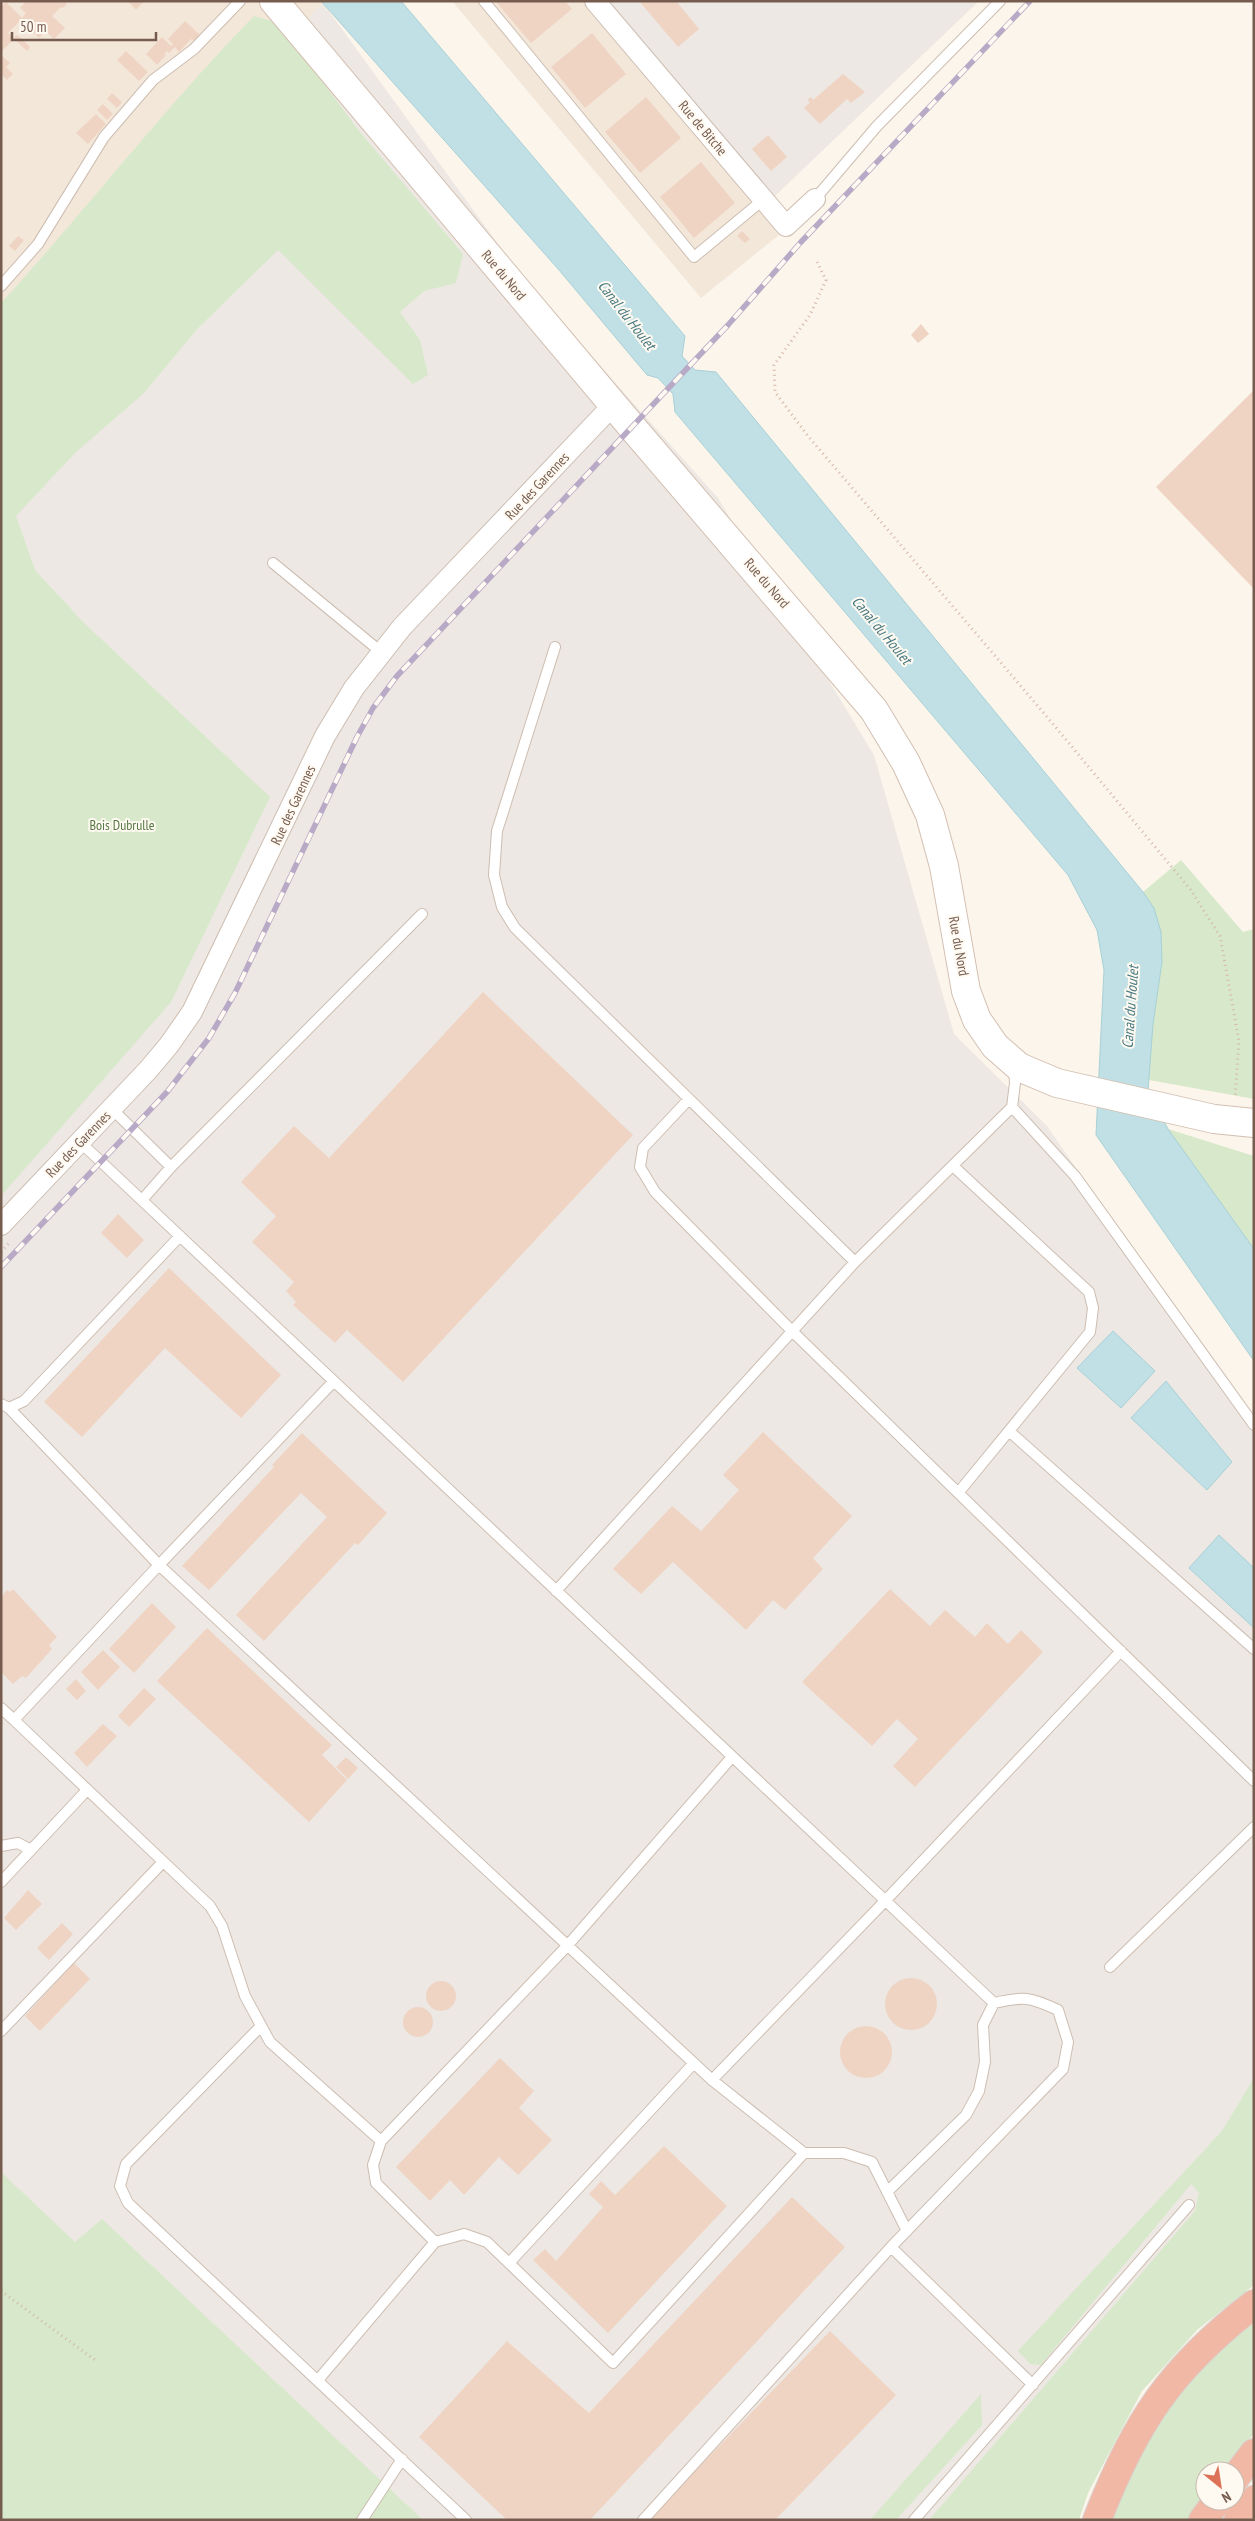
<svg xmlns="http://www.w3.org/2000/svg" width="1255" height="2521" viewBox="0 0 1255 2521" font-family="'PT Sans Narrow',sans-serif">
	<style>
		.residential { fill: #f3e7da }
		.industrial { fill: #ede8e3 }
		.green { fill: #d7e9ca }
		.water { fill: #c0e0e5; stroke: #a7d0d6 }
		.building { fill: #efd4c4 }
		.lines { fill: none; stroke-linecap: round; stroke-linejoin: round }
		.lane-casing { stroke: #cdbdb1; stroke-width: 12 }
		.street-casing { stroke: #cdbdb1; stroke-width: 22 }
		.secondary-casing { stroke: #d3bfb1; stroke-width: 30 }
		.highway-casing { stroke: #d9d1ce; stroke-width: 30 }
		.path { stroke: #d5b7a7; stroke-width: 3; stroke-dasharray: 1 4; stroke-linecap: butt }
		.lane { stroke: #fff; stroke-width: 10 }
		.street { stroke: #fff; stroke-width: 20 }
		.secondary { stroke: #fff; stroke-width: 28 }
		.highway { stroke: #f1b8a6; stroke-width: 28 }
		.rail-casing { stroke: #b8a9c6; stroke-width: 5.5 }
		.rail { stroke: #fef9f1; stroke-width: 4; stroke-dasharray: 11; stroke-linecap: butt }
		.labels { text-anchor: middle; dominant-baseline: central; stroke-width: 4; stroke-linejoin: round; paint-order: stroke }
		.street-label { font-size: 14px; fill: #765c4f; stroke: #fef9f1 }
		.park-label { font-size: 14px; fill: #587a47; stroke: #fef9f1 }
		.water-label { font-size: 15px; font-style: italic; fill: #477880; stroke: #fef9f1 }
	</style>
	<rect width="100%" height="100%" fill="#fcf5eb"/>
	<path class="residential" d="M1,1H325L1,336Z
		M452,1H607L795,222L701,298Z"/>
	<path class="industrial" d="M607,1H979L774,197Z
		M323,3L527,284L718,498L874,755L954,1034L1047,1126L1227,1387L1254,1422V2128L1030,2520H1V336Z"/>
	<path class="green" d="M254,16L279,23L359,131L463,254L456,283L424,291L400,312L420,340L428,375L413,384L278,250L197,329L144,393L75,453L16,516L35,570L84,623L270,797L171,1002L1,1196V303C87,209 165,107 254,16Z
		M1181,860L1243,932L1254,929V1099L1149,1080C1150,1061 1150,1042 1153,1023C1159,975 1172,935 1143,892Z
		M1168,1129L1254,1156V1249Z
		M1254,2078V2285L1197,2330L1142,2391L1088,2493L1079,2520H929L1195,2211L1199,2193L1191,2184L1041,2365L1030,2364L1018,2351L1222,2131Z
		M1,2172L75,2242L102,2219L423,2520H1Z
		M1254,2323V2433L1227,2471H1205V2500L1188,2520H1109L1142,2435L1172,2397L1222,2349Z
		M981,2394L982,2425L896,2520H870Z"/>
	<path class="water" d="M321,1H401L685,336L682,356L695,370L716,372L1143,892L1154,908L1161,932L1162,962L1153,1024L1148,1091L1168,1129L1254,1249V1361L1096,1135L1104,970L1097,930L1068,875L675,412L673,394L658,378L647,375L559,270Z
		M1113,1331L1155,1371L1121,1408L1077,1368Z
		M1166,1381L1232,1462L1207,1490L1131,1418Z
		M1219,1535L1254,1568V1628L1189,1568Z"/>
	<path class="building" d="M26,1H64L67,4L63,8L61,7L52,16L65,28L54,39L45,31L39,38L21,20L8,33L14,38L16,35L21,38L30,47L27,51L14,39L1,52V7L6,2L22,18L26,13L20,8Z
		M128,1H144L136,10Z
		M498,1H565L572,9L531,43L496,2Z
		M639,1H676L699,29L678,47Z
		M185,21L200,35L194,41L191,39L179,52L175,47L169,53L167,51L164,54L166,55L157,65L146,54L162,37L171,46L173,44L168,39Z
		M592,33L626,74L585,108L551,67Z
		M126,51L148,72L139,81L117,60Z
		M1,55L10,63L6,67L13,74L7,80L1,74Z
		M843,74L865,92L851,103L847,99L820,124L804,108L810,102L807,100L811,97L813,100Z
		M112,93L122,102L117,108L107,99Z
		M646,97L681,138L640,173L605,132Z
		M103,104L113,114L107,120L97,110Z
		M96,114L106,124L88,144L76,133Z
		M768,135L787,157L771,171L752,149Z
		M701,162L735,203L694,238L660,197Z
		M742,231L750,239L745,243L737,236Z
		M18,236L24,240L15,251L9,246Z
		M921,324L929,334L918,343L911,335Z
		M1254,390V589L1156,487Z
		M483,992L633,1135L403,1382L347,1330L335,1343L293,1305L296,1302L286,1291L294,1282L252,1242L276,1216L241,1182L294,1126L329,1158Z
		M118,1214L144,1240L127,1258L101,1233Z
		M169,1268L281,1375L241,1418L165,1348L82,1437L44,1402Z
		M763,1432L852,1516L813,1558L823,1569L785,1610L773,1600L746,1630L673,1562L641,1594L613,1569L672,1506L701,1531L739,1490L723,1475Z
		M302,1433L387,1513L358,1545L355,1543L264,1641L236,1615L327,1517L301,1493L209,1590L182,1566L274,1467L272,1465Z
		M13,1589L57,1637L49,1645L52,1649L26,1678L22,1676L13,1684L1,1672V1597L7,1590L10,1592Z
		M890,1589L930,1626L945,1610L975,1637L987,1623L1008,1644L1021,1630L1043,1652L915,1787L893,1766L918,1739L897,1719L872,1746L802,1682Z
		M152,1603L176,1627L134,1673L109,1649Z
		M207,1628L332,1745L322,1755L347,1780L309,1822L157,1681Z
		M103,1650L120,1667L98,1690L81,1672Z
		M76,1679L86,1691L77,1700L66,1689Z
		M144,1688L156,1699L129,1727L118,1716Z
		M103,1724L117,1736L87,1767L74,1753Z
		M346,1757L358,1768L348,1779L336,1767Z
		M28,1890L42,1904L16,1930L4,1918Z
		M62,1923L73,1934L49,1960L37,1948Z
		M74,1963L90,1979L40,2031L25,2016Z
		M885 2004a26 26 0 1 1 52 0a26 26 0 1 1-52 0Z
		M426 1996a15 15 0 1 1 30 0a15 15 0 1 1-30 0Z
		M403 2022a15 15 0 1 1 30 0a15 15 0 1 1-30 0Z
		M840 2052a26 26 0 1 1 52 0a26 26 0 1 1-52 0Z
		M500,2058L534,2091L519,2108L552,2140L518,2175L499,2157L464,2195L450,2180L430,2201L396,2167Z
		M664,2146L727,2206L608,2333L533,2260L545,2249L556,2261L603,2207L589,2194L601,2181L615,2195Z
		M792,2197L845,2247L590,2520H507L419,2437L507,2341L589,2413Z
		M830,2331L896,2395L775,2520H648Z"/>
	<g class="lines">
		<g class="lane-casing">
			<path id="lane" d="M484,1L694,257L764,199
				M815,199L877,126L1000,1
				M1,286L38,244L104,137L153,80L194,49L240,1
				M273,563L381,652
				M555,647L497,831L494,875L502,907L515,928L855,1262L1012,1107L1075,1176L1254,1425
				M689,1099L643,1148L640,1167L655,1192L792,1331L1254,1781
				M1012,1107L1015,1083L1014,1068
				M112,1109L171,1167L142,1200
				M80,1142L994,2003C1024,1996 1030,1997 1058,2010L1068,2042L1063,2069L891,2247L643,2520
				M953,1166L1089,1292L1093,1308L1090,1332L958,1493
				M171,1167L422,914
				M334,1381L159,1565L712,2080L804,2153H844L872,2162L907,2231
				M1,1404L9,1408L24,1401L180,1236
				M1009,1431L1254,1649
				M556,1591L855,1262
				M1,1708L14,1720L159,1565L9,1408
				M14,1720L210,1906L222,1926L245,1996L270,2042L381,2141L568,1945L732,1757
				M1,1846L18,1843L31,1850
				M1,1882L87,1790
				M1110,1967L1254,1827
				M261,2026L126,2164L120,2186L128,2203L466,2520
				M1,2031L163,1862
				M712,2080L885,1901L1121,1651
				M887,2192L966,2115L979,2091L985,2062L983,2025L994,2003
				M435,2242L464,2234L487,2242L613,2363L804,2153
				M891,2247L1033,2385
				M509,2263L694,2063
				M318,2380L435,2242L376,2183L373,2165L381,2141
				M362,2520L402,2459
				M914,2520L1189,2205"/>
		</g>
		<g class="street-casing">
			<path id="street" d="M595,1L786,226L815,199
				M1,1225L148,1070L169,1045L192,1012L325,736L354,688L402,627L613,405"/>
		</g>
		<g class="secondary-casing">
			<path id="secondary" d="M274,1L632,427L874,710L906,763L930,815L944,866L966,991L977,1020L995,1046L1019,1067L1057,1083L1214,1119L1254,1123"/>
		</g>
		<g class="highway-casing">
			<path id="highway" d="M1235,2478L1254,2453
				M1097,2520C1135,2422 1171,2368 1254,2304
				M1203,2520L1217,2501
				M1238,2520L1254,2500"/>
		</g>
		<path class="path" d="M817,262L826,280L810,315L774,365L775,392L808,436L1053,724L1190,889L1220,936L1239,1041L1235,1098
			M1,1252L9,1243
			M1,2291L95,2360"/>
		<use href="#lane" class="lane"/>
		<use href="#street" class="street"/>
		<use href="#secondary" class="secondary"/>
		<use href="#highway" class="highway"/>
		<g class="rail-casing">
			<path id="rail" d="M1,1267L167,1092L209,1038L235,993L357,737L373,708L397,676L728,325L801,242L1030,1"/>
		</g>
		<use href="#rail" class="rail"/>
	</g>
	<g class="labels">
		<g class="street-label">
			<text transform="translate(703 128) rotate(50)">Rue de Bitche</text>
			<text transform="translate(504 275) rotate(50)">Rue du Nord</text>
			<text transform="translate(537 486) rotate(-47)">Rue des Garennes</text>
			<text transform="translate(767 583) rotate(49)">Rue du Nord</text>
			<text transform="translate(293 805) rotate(-65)">Rue des Garennes</text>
			<text transform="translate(959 946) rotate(80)">Rue du Nord</text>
			<text transform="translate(78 1144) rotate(-46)">Rue des Garennes</text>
		</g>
		<g class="park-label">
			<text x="122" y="825">Bois Dubrulle</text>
		</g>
		<g class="water-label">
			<text transform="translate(627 315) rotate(52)">Canal du Houlet</text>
			<text transform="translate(882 630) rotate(50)">Canal du Houlet</text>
			<text transform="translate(1130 1007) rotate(-86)">Canal du Houlet</text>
		</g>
	</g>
	<rect width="1255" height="2521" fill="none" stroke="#765c4f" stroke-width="5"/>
	<g transform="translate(1220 2486) rotate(150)"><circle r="24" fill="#fef9f1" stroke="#c8bab0"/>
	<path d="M0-4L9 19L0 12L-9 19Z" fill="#dd7259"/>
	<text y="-8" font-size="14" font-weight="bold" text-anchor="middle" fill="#765c4f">N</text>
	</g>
	<path d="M12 32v8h144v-8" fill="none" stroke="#765c4f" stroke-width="2.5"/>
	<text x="20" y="32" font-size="15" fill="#765c4f" stroke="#fef9f1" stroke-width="4" paint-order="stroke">50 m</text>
</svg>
